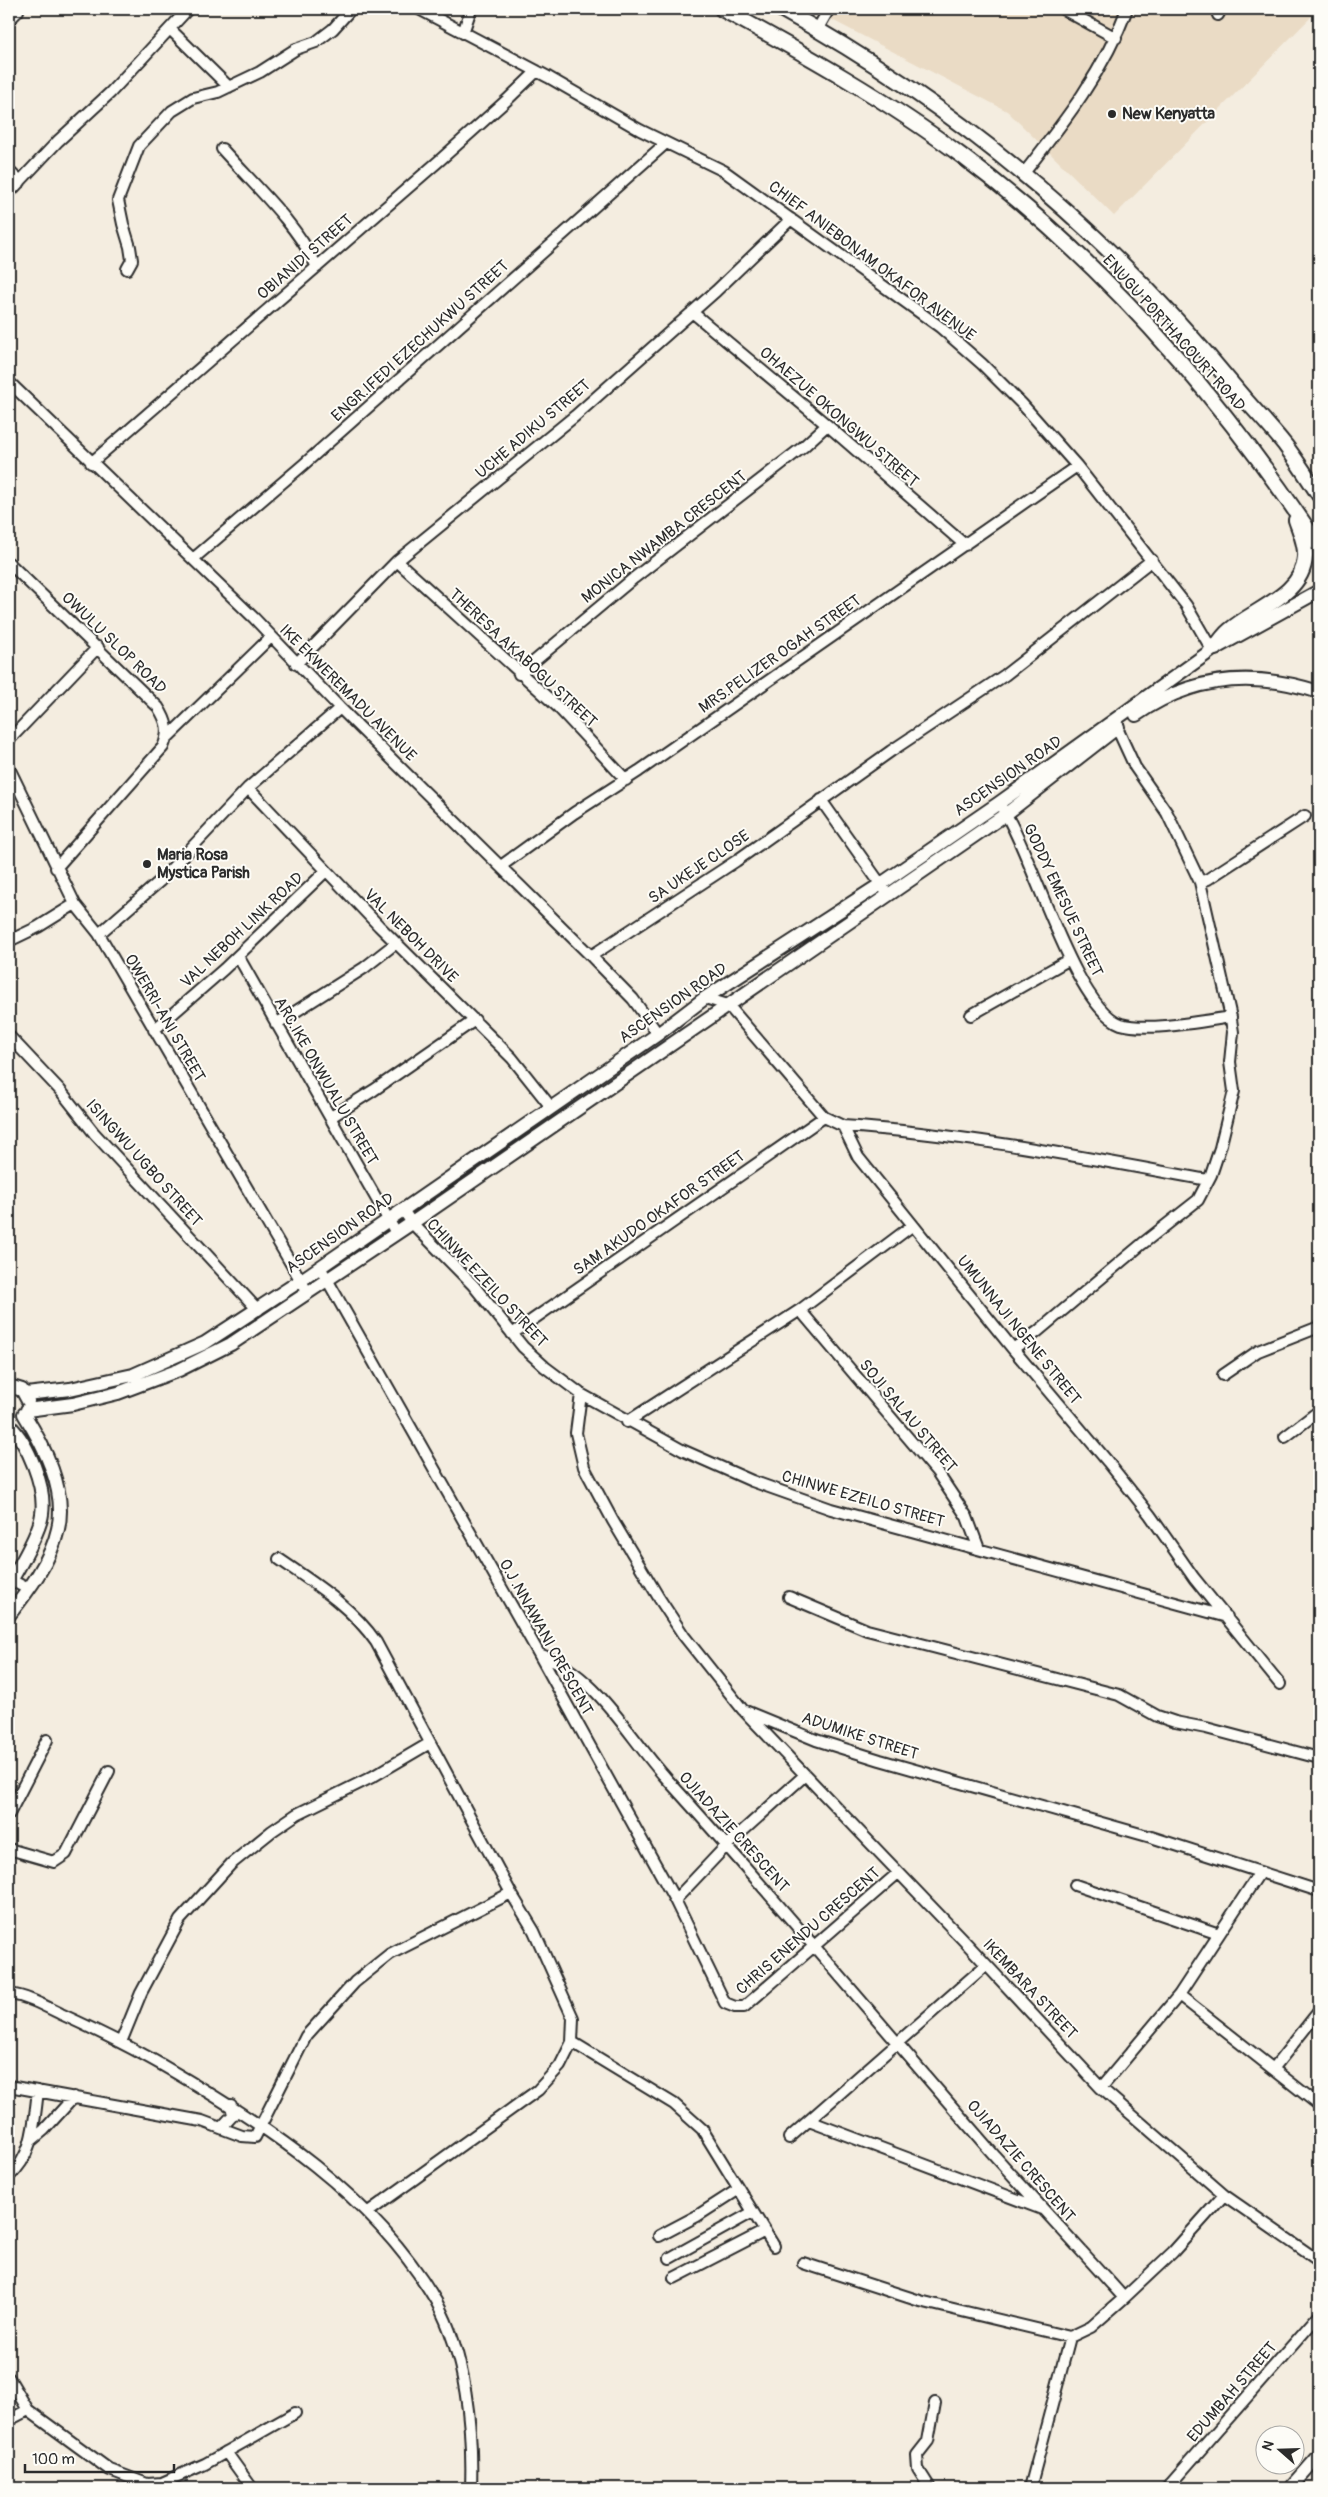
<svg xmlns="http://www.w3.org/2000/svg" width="1328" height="2497" viewBox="0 0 1328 2497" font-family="Pangolin,sans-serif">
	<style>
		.built { fill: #eadbc5 }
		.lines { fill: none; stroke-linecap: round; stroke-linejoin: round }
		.minor-casing { stroke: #2b2b2b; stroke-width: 14 }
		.major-casing { stroke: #2b2b2b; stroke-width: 16 }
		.highway-casing { stroke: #2b2b2b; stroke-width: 18 }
		.minor { stroke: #fdfcf7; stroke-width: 10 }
		.major { stroke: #fdfcf7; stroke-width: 12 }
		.highway { stroke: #fdfcf7; stroke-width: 14 }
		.poi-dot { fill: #2b2b2b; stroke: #fdfcf7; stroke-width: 2 }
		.labels { text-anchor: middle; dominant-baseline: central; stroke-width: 4; stroke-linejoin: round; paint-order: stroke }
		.poi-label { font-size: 16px; font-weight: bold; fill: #2b2b2b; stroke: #fdfcf7; text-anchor: start }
		.street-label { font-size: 16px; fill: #2b2b2b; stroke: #fdfcf7 }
	</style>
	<rect width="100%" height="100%" fill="#f4ede0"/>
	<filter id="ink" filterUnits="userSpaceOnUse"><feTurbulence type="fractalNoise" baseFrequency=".02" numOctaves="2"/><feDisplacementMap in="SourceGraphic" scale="10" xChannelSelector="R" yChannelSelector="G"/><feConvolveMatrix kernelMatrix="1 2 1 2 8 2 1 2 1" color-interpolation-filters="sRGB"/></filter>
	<g filter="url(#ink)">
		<path class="built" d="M811,9H1319L1114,216L1007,111Z"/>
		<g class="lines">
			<g class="minor-casing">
				<path id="minor" d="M419,9L548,77L640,130L724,171L940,327L982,364L1022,404L1077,466L1186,605L1212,650
					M1063,9L1116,38
					M1218,15L1221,9
					M9,20L18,11
					M170,29L229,87
					M817,30L829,9
					M463,33L471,9
					M222,149C255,186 296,223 317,267
					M9,171L20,182
					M1024,173C1065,121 1104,71 1127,9
					M9,193L58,141L110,93L188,9
					M127,269L132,260L130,247L123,224L118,200L139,146L172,111L193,98L218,92L260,72L296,49L316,42L333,29L351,9
					M692,312L827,425L965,545
					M9,382L254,618L340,708L591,956L633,999L658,1034
					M91,463L440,160L507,100L537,71
					M193,559L303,465L666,143
					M397,561L558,707L626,780
					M9,563L158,707C167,721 170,731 163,747L56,868
					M296,664L397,561L575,416L716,291L791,219
					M519,674L634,578L803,447L827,425
					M168,737L271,637
					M9,740L98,647
					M9,768L75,904L99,934L308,1293
					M248,788L379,926L512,1058L551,1107
					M821,800L884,889
					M1002,808C1032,852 1074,1008 1121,1024C1147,1032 1203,1021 1231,1017
					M501,866L574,813L639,771L1077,466
					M1200,882L1208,879L1305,816
					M99,934L160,881L248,788L340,708
					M9,941L38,927L75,904
					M238,956L396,1233
					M591,956L736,861L891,751L1005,675L1152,560
					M705,998L728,1005L824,1117L843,1126L858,1157L1013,1349L1108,1462L1150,1515L1194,1578L1280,1684
					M971,1015L1070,959
					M276,1024L364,968L396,943
					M154,1030L224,969L326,871
					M9,1036L60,1090L94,1133L258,1310
					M331,1117L374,1090L475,1020
					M843,1126C967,1134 1087,1158 1208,1180
					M403,1210L412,1223L473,1285L523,1347L545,1367L581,1394L682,1450L752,1481L831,1509L1227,1617
					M320,1267L539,1654L675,1900L725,2003L735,2007H744L898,1873
					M800,1310L937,1472L967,1517L979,1549
					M512,1334L824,1117
					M1013,1349L1037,1332L1142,1244L1198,1200L1211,1175L1220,1148L1234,1091L1230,1062L1233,1032L1230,1013L1200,882L1167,813L1135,767L1117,728
					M1223,1375L1258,1351L1319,1327
					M581,1394L576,1433L584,1467L613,1521L659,1598L684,1636L743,1710L816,1740L880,1760L1151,1837L1319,1891
					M627,1422L800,1310L913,1225
					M1285,1437L1319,1411
					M279,1559C315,1584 351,1606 376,1642L511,1893L534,1931L573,2018L572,2042L560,2066L538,2090L367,2213
					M9,1579L28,1589
					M789,1597L867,1630L1119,1695L1157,1716L1175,1722L1206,1728L1319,1758
					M539,1654C597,1674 627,1735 666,1778C778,1901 884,2029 994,2155C1037,2203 1081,2250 1124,2298
					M745,1712L968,1945L1101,2088L1224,2195L1319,2261
					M9,1814L47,1740
					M9,1849L54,1862L66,1854L109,1771
					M1075,1885L1219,1934
					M675,1900L727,1845L805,1775
					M9,1994C27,1996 45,2006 61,2014C96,2030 129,2046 162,2065C266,2125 374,2195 436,2301C466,2355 473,2428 471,2488
					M1179,1995L1319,2105
					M121,2042L141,1993L180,1920L231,1864L272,1831L297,1814L372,1777L430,1743
					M572,2042L674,2104L702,2129L774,2246
					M1273,2069L1319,2011
					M9,2086L202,2121L242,2136L255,2137L306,2036L355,1982L390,1954L511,1893
					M1101,2088L1179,1995L1260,1872
					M809,2121L1042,2209
					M221,2128L233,2115L231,2105
					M789,2138L986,1965
					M31,2141L44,2130L74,2097
					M9,2176C34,2156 34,2120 38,2091
					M659,2236L697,2216L739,2189
					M670,2258L753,2212
					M803,2263L920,2301L1070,2337L1091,2327L1124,2298L1173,2252L1224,2195
					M674,2278L765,2231
					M9,2378L28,2410L110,2470L147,2484L162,2483L205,2464L295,2413
					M9,2420L28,2410
					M226,2452L252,2488
					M930,2488L918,2469L917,2455L928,2441L935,2403
					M1030,2488L1070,2337
					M1167,2488L1319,2315"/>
			</g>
			<g class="major-casing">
				<path id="major" d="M1136,715C1193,675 1254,671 1319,692
					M9,1386L22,1390L28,1401
					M26,1394L70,1389L133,1375L205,1343L300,1281L658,1034L705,998L881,884L999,803L1212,650L1319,591
					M27,1410L73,1404L118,1393L179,1370L231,1344L412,1223L1006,814L1118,727
					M9,1425C28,1443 46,1487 42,1514C40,1531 18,1569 9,1584
					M9,1615C28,1591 51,1561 58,1529C67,1490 44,1446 24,1414
					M1291,2488L1319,2456"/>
			</g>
			<g class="highway-casing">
				<path id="highway" d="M722,9C805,54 887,100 962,156C1104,262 1222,399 1319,546
					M781,9C959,107 1109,233 1238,391C1253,409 1270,426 1285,445C1297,461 1308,478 1319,495
					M1215,648C1219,642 1224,635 1230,630C1254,609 1303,595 1305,557C1306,544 1300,532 1296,520"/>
			</g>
			<use href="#minor" class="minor"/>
			<use href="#major" class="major"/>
			<use href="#highway" class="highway"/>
		</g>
	</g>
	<g class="poi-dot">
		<circle cx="1112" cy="114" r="5"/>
		<circle cx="147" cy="864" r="5"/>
	</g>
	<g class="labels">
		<g class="poi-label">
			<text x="1122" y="114">New Kenyatta</text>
			<text x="157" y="855">Maria Rosa<tspan x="157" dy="18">Mystica Parish</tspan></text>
		</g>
		<g class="street-label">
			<text transform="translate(305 257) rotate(-41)">OBIANIDI STREET</text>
			<text transform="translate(872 261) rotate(37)">CHIEF ANIEBONAM OKAFOR AVENUE</text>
			<text transform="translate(1174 333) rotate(48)">ENUGU PORTHACOURT ROAD</text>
			<text transform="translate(420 341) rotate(-42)">ENGR.IFEDI EZECHUKWU STREET</text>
			<text transform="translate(839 417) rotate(41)">OHAEZUE OKONGWU STREET</text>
			<text transform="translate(533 429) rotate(-40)">UCHE ADIKU STREET</text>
			<text transform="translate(664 537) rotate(-38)">MONICA NWAMBA CRESCENT</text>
			<text transform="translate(114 643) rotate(44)">OWULU SLOP ROAD</text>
			<text transform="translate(780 654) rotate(-35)">MRS.PELIZER OGAH STREET</text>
			<text transform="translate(523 658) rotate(43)">THERESA AKABOGU STREET</text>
			<text transform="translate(348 693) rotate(45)">IKE EKWEREMADU AVENUE</text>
			<text transform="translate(1008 776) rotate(-35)">ASCENSION ROAD</text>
			<text transform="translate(699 867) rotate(-34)">SA UKEJE CLOSE</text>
			<text transform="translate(1063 900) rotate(65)">GODDY EMESUE STREET</text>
			<text transform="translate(242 930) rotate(-43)">VAL NEBOH LINK ROAD</text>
			<text transform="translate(411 936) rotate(45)">VAL NEBOH DRIVE</text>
			<text transform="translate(673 1003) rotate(-35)">ASCENSION ROAD</text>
			<text transform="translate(165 1018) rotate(60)">OWERRI-ANI STREET</text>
			<text transform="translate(326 1081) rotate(60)">ARC.IKE ONWUALU STREET</text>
			<text transform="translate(144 1163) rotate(48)">ISINGWU UGBO STREET</text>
			<text transform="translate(659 1213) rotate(-35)">SAM AKUDO OKAFOR STREET</text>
			<text transform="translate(340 1233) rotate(-35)">ASCENSION ROAD</text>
			<text transform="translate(487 1283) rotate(47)">CHINWE EZEILO STREET</text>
			<text transform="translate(1019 1330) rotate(51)">UMUNNAJI NGENE STREET</text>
			<text transform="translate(908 1416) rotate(50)">SOJI SALAU STREET</text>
			<text transform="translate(863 1499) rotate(16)">CHINWE EZEILO STREET</text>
			<text transform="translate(546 1637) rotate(61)">O.J .NNAWANI CRESCENT</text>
			<text transform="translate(860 1736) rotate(18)">ADUMIKE STREET</text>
			<text transform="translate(734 1832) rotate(48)">OJIADAZIE CRESCENT</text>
			<text transform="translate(808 1931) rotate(-41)">CHRIS ENENDU CRESCENT</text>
			<text transform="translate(1030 1989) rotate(47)">IKEMBARA STREET</text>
			<text transform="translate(1021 2161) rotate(49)">OJIADAZIE CRESCENT</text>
			<text transform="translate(1232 2392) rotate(-49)">EDUMBAH STREET</text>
		</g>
	</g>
	<rect width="1328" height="2497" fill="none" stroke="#fdfcf7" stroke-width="30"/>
	<rect x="15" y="15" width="1298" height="2467" fill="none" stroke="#2b2b2b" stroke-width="2" filter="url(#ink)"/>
	<g transform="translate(1280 2450) rotate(290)"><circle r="24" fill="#fdfcf7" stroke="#a9a8a5"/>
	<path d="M0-4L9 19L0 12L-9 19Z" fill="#2b2b2b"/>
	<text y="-8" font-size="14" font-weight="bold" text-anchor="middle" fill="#2b2b2b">N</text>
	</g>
	<path d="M25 2464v8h149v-8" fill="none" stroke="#2b2b2b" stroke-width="2.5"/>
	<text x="32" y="2464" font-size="15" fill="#2b2b2b" stroke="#fdfcf7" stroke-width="4" paint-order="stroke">100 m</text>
</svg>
